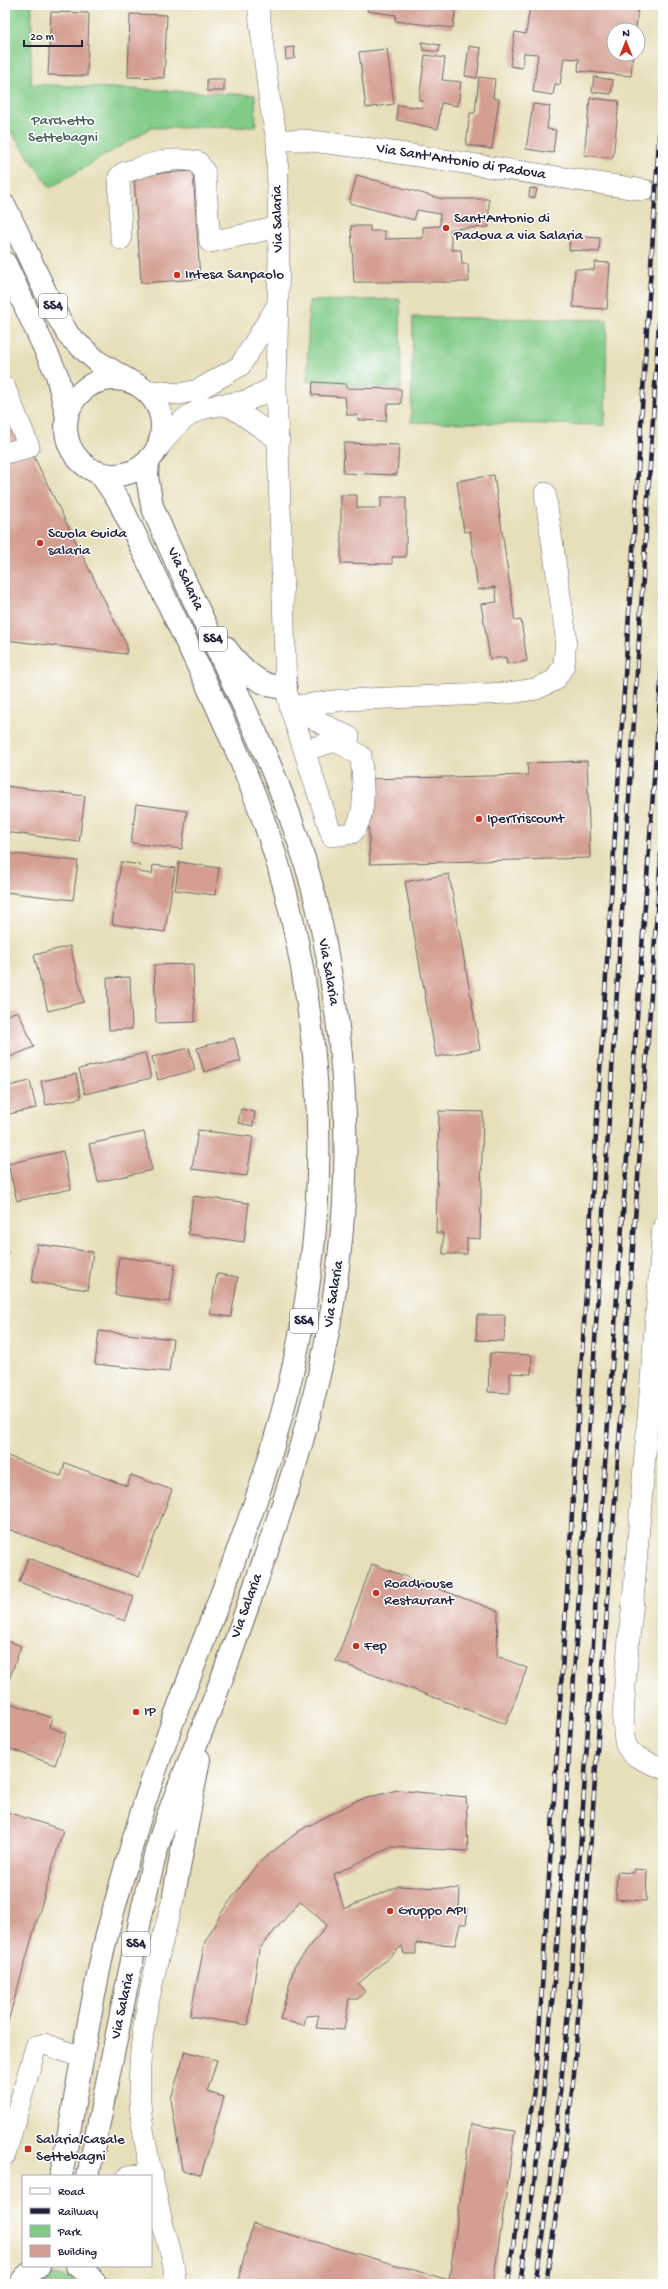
<svg xmlns="http://www.w3.org/2000/svg" width="668" height="2289" viewBox="0 0 668 2289" font-family="'Gochi Hand',sans-serif">
	<style>
		.green { fill: #81cb87; stroke: #527661 }
		.building { fill: #d49f92 }
		.lines { fill: none; stroke-linecap: round; stroke-linejoin: round }
		.minor-tunnel { stroke: #c0b9a1; stroke-width: 21; stroke-dasharray: 21 10; stroke-linecap: butt }
		.minor-casing { stroke: #676467; stroke-width: 22 }
		.major-casing { stroke: #676467; stroke-width: 24 }
		.minor { stroke: #fff; stroke-width: 21 }
		.major { stroke: #fff; stroke-width: 22 }
		.rail-casing { stroke: #22223b; stroke-width: 4.5 }
		.rail { stroke: #fff; stroke-width: 3; stroke-dasharray: 9; stroke-linecap: butt }
		.poi-dot { fill: #c8321e; stroke: #fff; stroke-width: 1.5 }
		.labels { text-anchor: middle; dominant-baseline: central; stroke-width: 3; stroke-linejoin: round; paint-order: stroke }
		.shield { fill: #fff; stroke: #646476; stroke-width: 1 }
		.shield-label { font-size: 14px; font-weight: bold; fill: #22223b }
		.park-label { font-size: 15px; fill: #435d56; stroke: #fff }
		.street-label { font-size: 15px; fill: #22223b; stroke: #fff }
		.poi-label { font-size: 15px; fill: #22223b; stroke: #fff; text-anchor: start }
	</style>
	<rect width="100%" height="100%" fill="#fff"/>
	<filter id="ink" filterUnits="userSpaceOnUse"><feTurbulence type="fractalNoise" baseFrequency=".025" numOctaves="2"/><feDisplacementMap in="SourceGraphic" scale="8" xChannelSelector="R" yChannelSelector="G"/><feConvolveMatrix kernelMatrix="1 2 1 2 8 2 1 2 1" color-interpolation-filters="sRGB"/></filter>
	<filter id="wash" filterUnits="userSpaceOnUse"><feTurbulence type="fractalNoise" baseFrequency=".012" numOctaves="4" result="noise"/><feDisplacementMap in="SourceGraphic" scale="16" xChannelSelector="R" yChannelSelector="G"/><feGaussianBlur stdDeviation="0.9" result="paint"/><feColorMatrix in="noise" values="0 0 0 0 0 0 0 0 0 0 0 0 0 0 0 0 0 1.4 0 .05"/><feComposite in="paint" operator="in"/></filter>
	<g filter="url(#wash)">
		<rect width="100%" height="100%" fill="#e7dfba"/>
		<path class="green" d="M5,5H32L31,84L255,95L256,127L151,128L50,188L5,123Z
			M400,299L401,389L307,382L309,301Z
			M413,317L607,320L605,425L411,422Z
			M56,2275L71,2279L78,2284H36L46,2277Z"/>
		<g id="blocks">
			<path class="building" d="M368,5H456L453,28L395,21L396,15L367,11Z
				M530,5H638L636,30H614V54H633L631,76L578,71L579,59L564,58L560,85L555,84L553,95L533,92L538,54L524,53L522,68L510,66L515,32L526,34Z
				M51,12L89,13L87,76L48,75Z
				M130,14L167,15L164,78L128,77Z
				M421,42L440,45L439,52L423,50Z
				M469,46L481,48L477,78L465,76Z
				M294,47L295,58L286,60L285,48Z
				M387,49L394,104L366,108L359,52Z
				M425,55L445,58L442,80L461,82L458,106L441,103L438,129L397,120V105L422,108L423,101L419,100Z
				M479,77L495,79L493,98L499,99L492,149L466,145L470,113H475Z
				M594,77L613,80L611,94L592,92Z
				M207,79H224V91H207Z
				M590,98L619,101L613,158L584,155Z
				M533,104L550,106L547,129L556,130L553,153L526,149Z
				M193,171L200,279L141,283L134,175Z
				M357,175L442,199H489V227L450,229L452,250H461L462,264H468L469,282H354L351,226H370V231H385V239L423,238V227L440,226V214L417,210L414,220L349,203Z
				M530,188L537,189L535,198L529,197Z
				M570,236L600,238L599,252L569,250Z
				M595,262L610,263L607,309L573,307L575,269L594,270Z
				M313,382L346,384V388L401,389V404H387L386,421L358,420V415H347L345,397L312,395Z
				M5,398L127,646L126,654L5,640Z
				M344,443L399,445L397,475L343,473Z
				M494,475L515,621L521,620L527,661L507,664L506,657L490,659L481,604L497,602L495,587L478,590L470,531L464,532L457,481Z
				M341,495H357V508H381V497H406V557H392V564L341,563Z
				M587,761L590,858L370,864L367,779L528,775L527,763Z
				M5,786L85,796L79,842L5,832Z
				M136,804L187,811L182,849L131,843Z
				M5,853L78,861L73,900L5,892Z
				M121,862L140,865L139,872L152,874L153,865L175,868L165,932L112,924Z
				M179,862L219,868L215,895L175,890Z
				M449,874L480,1049L436,1057L405,882Z
				M70,946L84,1002L48,1011L34,955Z
				M193,964L195,1022L156,1023L154,965Z
				M130,977L132,1029L109,1030L107,978Z
				M18,1011L34,1047L5,1059V1016Z
				M234,1038L241,1061L204,1072L197,1048Z
				M189,1048L195,1070L158,1080L152,1057Z
				M145,1053L151,1078L85,1094L79,1069Z
				M76,1074L81,1098L46,1105L41,1081Z
				M30,1081L36,1108L5,1115V1087Z
				M241,1109L255,1112L253,1126L238,1123Z
				M439,1111L483,1112L480,1239L467,1238V1254H443V1233H436Z
				M198,1130L253,1137L247,1176L192,1169Z
				M144,1132L152,1170L98,1182L89,1144Z
				M63,1151L71,1189L17,1201L8,1164Z
				M193,1196L249,1203L244,1242L188,1234Z
				M37,1244L93,1252L88,1290L32,1282Z
				M5,1252H8L6,1267H5Z
				M119,1257L175,1264L170,1302L115,1295Z
				M217,1274L238,1277L231,1317L210,1314Z
				M477,1315H505L504,1341L476,1340Z
				M99,1331L173,1339L169,1372L95,1364Z
				M490,1353L532,1355L531,1374L510,1373V1393L488,1392Z
				M5,1455L61,1476L65,1463L127,1486L131,1475L172,1490L139,1577L5,1528Z
				M28,1558L134,1597L125,1621L19,1582Z
				M372,1564L498,1611L497,1656L527,1668L506,1724L336,1661Z
				M5,1640L21,1646L5,1691Z
				M5,1701L52,1718L49,1727L66,1733L55,1765L5,1747Z
				M397,1790L466,1797L468,1851L392,1847L334,1874L344,1909L399,1886L460,1889L459,1909H468L466,1924H460L455,1945L416,1943V1954H404L402,1946L358,1984L365,1991L358,1999H349L344,2030L316,2028L319,2015L306,2016L304,2025L280,2020L294,1967L327,1925L300,1901L259,1949L248,2025L190,2016L205,1942L221,1913L258,1863L299,1831L356,1801Z
				M7,1812L63,1830L5,2032V1819Z
				M634,1869L647,1870L646,1901L616,1899L617,1872L634,1873Z
				M185,2051L217,2060L207,2092L224,2097L201,2175L182,2170L171,2099Z
				M471,2124L515,2131L493,2284H237L253,2224L449,2280Z"/>
		</g>
	</g>
	<g filter="url(#ink)">
		<use href="#blocks" fill-opacity="0" stroke="#676467" stroke-width="1"/>
		<g class="lines">
			<path class="minor-tunnel" d="M644,190L663,192"/>
			<g class="minor-casing">
				<path id="minor" d="M258,5L270,104L277,140L279,256L276,385L286,688L290,707L332,836L352,833C369,814 362,780 361,756L337,741L305,750
					M277,140H303L352,146L644,190
					M121,239L119,177L123,173C148,165 171,155 198,162L205,173L210,242L279,227
					M5,388L29,447L5,453
					M145,390L179,394L198,390L240,366L277,306
					M220,404L233,408L279,440
					M158,448C167,436 177,423 190,415C206,405 223,405 240,402C253,400 265,392 276,385
					M290,707L342,700L508,693L536,689L555,680L564,665L566,636L545,493
					M290,707C310,716 329,728 349,737
					M663,1227C653,1351 644,1476 633,1600C631,1626 617,1729 627,1747C633,1758 652,1764 663,1768
					M174,1895C155,1971 130,2050 143,2129C148,2160 155,2191 162,2222C168,2242 175,2263 175,2284
					M5,2155L36,2046L45,2044L83,2058
					M128,2176L153,2174"/>
			</g>
			<g class="major-casing">
				<path id="major" d="M5,206L54,310L69,336L98,362L128,380
					M5,263L57,375L67,417
					M66 427a48 48 0 1 1 96 0a48 48 0 1 1-96 0Z
					M225,647C240,667 259,688 286,688
					M174,1895L199,1759
					M61,2176C75,2101 87,2026 103,1951C113,1909 126,1866 138,1824C173,1709 223,1599 261,1485C324,1291 337,1114 291,914C270,821 232,737 191,651C167,601 143,551 119,501L101,475
					M88,2176C102,2107 116,2039 130,1970C139,1928 146,1884 159,1842C172,1800 190,1760 206,1720C221,1682 235,1643 248,1605C289,1492 326,1378 339,1258C353,1143 343,1023 318,910C284,764 208,643 152,506L147,476L148,462
					M77,2266L82,2268L96,2284
					M20,2284L25,2277L39,2266"/>
			</g>
			<use href="#minor" class="minor"/>
			<use href="#major" class="major"/>
			<g class="rail-casing">
				<path id="rail" d="M508,2284L537,2066L663,76
					M520,2284L536,2169L556,1961L663,259
					M535,2284C574,2040 583,1793 599,1548C619,1250 643,952 663,654
					M546,2284L563,2166L574,2074L663,827"/>
			</g>
			<use href="#rail" class="rail"/>
		</g>
	</g>
	<g class="poi-dot">
		<circle cx="446" cy="228" r="4"/>
		<circle cx="177" cy="275" r="4"/>
		<circle cx="40" cy="543" r="4"/>
		<circle cx="479" cy="819" r="4"/>
		<circle cx="376" cy="1593" r="4"/>
		<circle cx="356" cy="1646" r="4"/>
		<circle cx="136" cy="1712" r="4"/>
		<circle cx="390" cy="1911" r="4"/>
		<rect x="24" y="2145" width="8" height="8" rx="2"/>
	</g>
	<g class="labels">
		<g class="shield">
			<rect x="39" y="294" width="28" height="24" rx="3"/>
			<rect x="199" y="627" width="28" height="24" rx="3"/>
			<rect x="290" y="1309" width="28" height="24" rx="3"/>
			<rect x="122" y="1932" width="28" height="24" rx="3"/>
		</g>
		<g class="shield-label">
			<text x="53" y="306">SS4</text>
			<text x="213" y="639">SS4</text>
			<text x="304" y="1321">SS4</text>
			<text x="136" y="1944">SS4</text>
		</g>
		<g class="park-label">
			<text x="63" y="121">Parchetto<tspan x="63" dy="17">Settebagni</tspan></text>
		</g>
		<g class="street-label">
			<text transform="translate(461 162) rotate(9)">Via Sant'Antonio di Padova</text>
			<text transform="translate(278 219) rotate(-91)">Via Salaria</text>
			<text transform="translate(185 579) rotate(65)">Via Salaria</text>
			<text transform="translate(328 972) rotate(80)">Via Salaria</text>
			<text transform="translate(334 1294) rotate(-81)">Via Salaria</text>
			<text transform="translate(247 1606) rotate(-70)">Via Salaria</text>
			<text transform="translate(123 2006) rotate(-78)">Via Salaria</text>
		</g>
		<g class="poi-label">
			<text x="454" y="219">Sant'Antonio di<tspan x="454" dy="17">Padova a via Salaria</tspan></text>
			<text x="185" y="275">Intesa Sanpaolo</text>
			<text x="48" y="534">Scuola Guida<tspan x="48" dy="17">salaria</tspan></text>
			<text x="487" y="819">IperTriscount</text>
			<text x="384" y="1584">Roadhouse<tspan x="384" dy="17">Restaurant</tspan></text>
			<text x="364" y="1646">Fep</text>
			<text x="144" y="1712">IP</text>
			<text x="398" y="1911">Gruppo API</text>
			<text x="36" y="2140">Salaria/Casale<tspan x="36" dy="17">Settebagni</tspan></text>
		</g>
	</g>
	<rect width="668" height="2289" fill="none" stroke="#fff" stroke-width="20"/>
	<rect x="22" y="2175" width="130" height="92" fill="#ffffff" stroke="#a7a7b1"/>
	<rect x="30" y="2188" width="20" height="6" fill="#ffffff" stroke="#a7a7b1"/>
	<text x="58" y="2195" font-size="12" fill="#22223b">Road</text>
	<rect x="30" y="2208" width="20" height="6" fill="#22223b" stroke="#a7a7b1"/>
	<text x="58" y="2215" font-size="12" fill="#22223b">Railway</text>
	<rect x="30" y="2225" width="20" height="12" fill="#81cb87" stroke="#a7a7b1"/>
	<text x="58" y="2235" font-size="12" fill="#22223b">Park</text>
	<rect x="30" y="2245" width="20" height="12" fill="#d49f92" stroke="#a7a7b1"/>
	<text x="58" y="2255" font-size="12" fill="#22223b">Building</text>
	<g transform="translate(626 42)"><circle r="19" fill="#ffffff" stroke="#a7a7b1"/>
	<path d="M0-3L7 15L0 10L-7 15Z" fill="#c8321e"/>
	<text y="-6" font-size="11" font-weight="bold" text-anchor="middle" fill="#22223b">N</text>
	</g>
	<path d="M24 40v6h58v-6" fill="none" stroke="#22223b" stroke-width="2"/>
	<text x="30" y="40" font-size="12" fill="#22223b" stroke="#ffffff" stroke-width="3" paint-order="stroke">20 m</text>
</svg>
